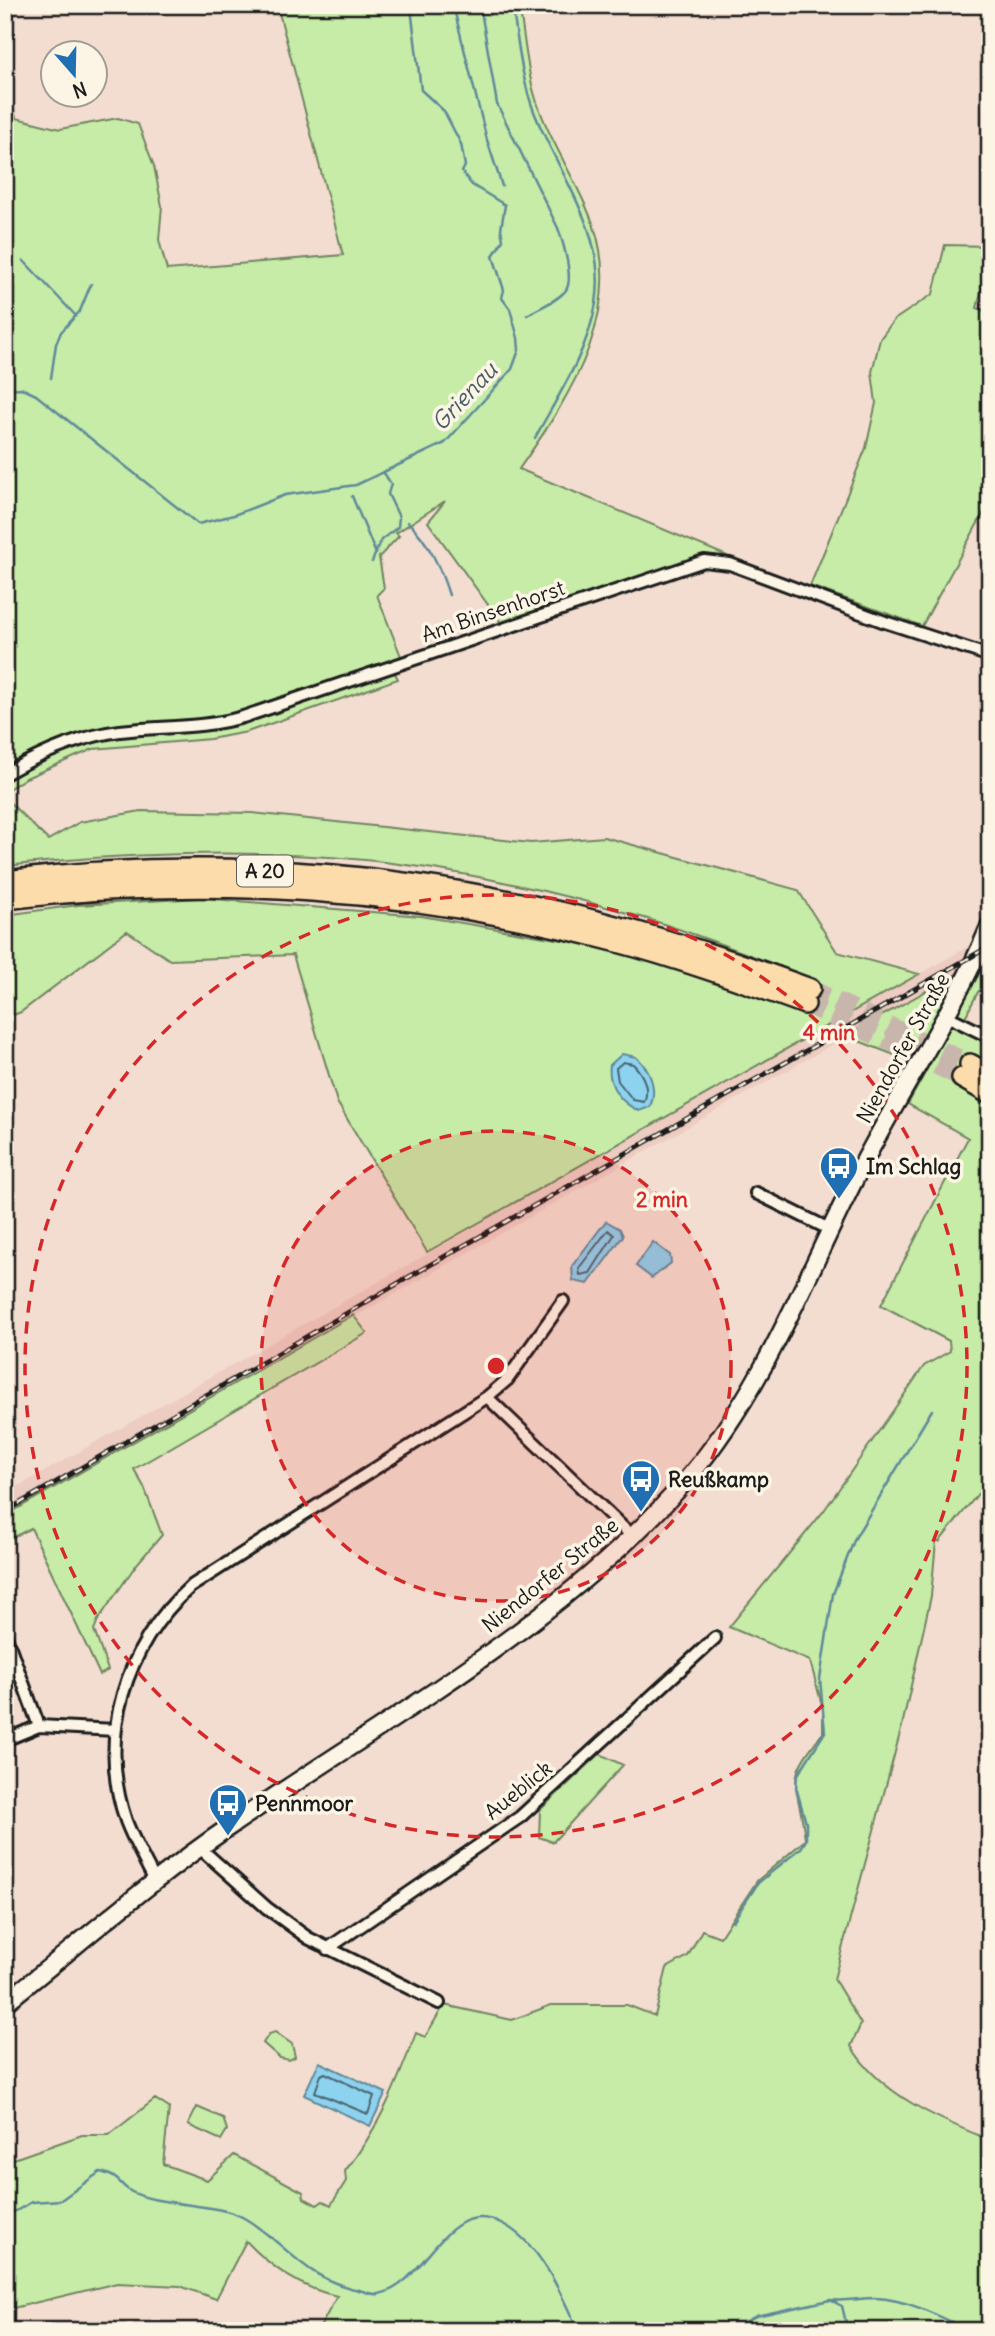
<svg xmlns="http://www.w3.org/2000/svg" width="995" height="2336" viewBox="0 0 995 2336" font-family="Delius,sans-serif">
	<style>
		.built { fill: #edccc1 }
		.green { fill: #c6eca7; stroke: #718462; stroke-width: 2 }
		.water { fill: #8dd2ee; stroke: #60899a; stroke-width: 2 }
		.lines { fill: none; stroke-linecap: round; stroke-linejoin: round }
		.shore { stroke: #496570; stroke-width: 2 }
		.stream { stroke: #60899a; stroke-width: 2.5 }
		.motorway-tunnel { stroke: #c8b6ac; stroke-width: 19; stroke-dasharray: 19 10; stroke-linecap: butt }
		.minor-casing { stroke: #1c1c1c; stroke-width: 16 }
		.secondary-casing { stroke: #1c1c1c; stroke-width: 21 }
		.motorway-casing { stroke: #1c1c1c; stroke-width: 24 }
		.minor { stroke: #fcf5e5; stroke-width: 10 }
		.secondary { stroke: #fcf5e5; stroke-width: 16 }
		.motorway { stroke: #fddcac; stroke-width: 19 }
		.rail-casing { stroke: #1c1c1c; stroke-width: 5 }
		.rail { stroke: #fcf5e5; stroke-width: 2.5; stroke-dasharray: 8; stroke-linecap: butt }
		.ring { fill: none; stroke: #d62828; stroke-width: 3.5; stroke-dasharray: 12 9 }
		.labels { text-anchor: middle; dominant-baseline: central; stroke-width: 7; stroke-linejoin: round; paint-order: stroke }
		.shield { fill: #fcf5e5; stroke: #5f5d58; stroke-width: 2 }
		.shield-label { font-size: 19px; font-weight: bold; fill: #1c1c1c }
		.street-label { font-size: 21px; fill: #1c1c1c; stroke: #fcf5e5 }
		.poi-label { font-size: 21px; font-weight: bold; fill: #1c1c1c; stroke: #fcf5e5; text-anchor: start }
		.water-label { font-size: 23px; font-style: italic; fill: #445c66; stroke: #fcf5e5 }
		.centre { fill: #d62828; stroke: #fcf5e5; stroke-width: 3.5 }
		.ring-label { font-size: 21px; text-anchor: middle; font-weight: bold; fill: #d62828; stroke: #fcf5e5; stroke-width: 7; stroke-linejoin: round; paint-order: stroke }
	</style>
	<rect width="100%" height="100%" fill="#f3ddd0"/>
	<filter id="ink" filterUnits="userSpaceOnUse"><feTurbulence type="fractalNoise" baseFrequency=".0143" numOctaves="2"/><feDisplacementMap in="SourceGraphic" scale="14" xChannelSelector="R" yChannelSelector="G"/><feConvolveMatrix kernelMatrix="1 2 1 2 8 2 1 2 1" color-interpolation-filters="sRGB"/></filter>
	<g filter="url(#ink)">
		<path class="built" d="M971,945L960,972L5,1516V1494Z"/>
		<path class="green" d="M277,5H519C524,33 526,62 533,89C544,131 571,171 588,211C630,304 572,394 519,469L725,555L692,560L502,624L428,522L445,501L396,533L399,536L379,557L384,588L377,595L402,659L390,664L398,679L247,732L210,739L93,749L26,778L5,791V79L16,118L60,129L118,118L138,124L154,166L162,206L159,240L167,270L343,255Z
			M945,245L990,246V284H983L977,308L990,313V501L922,626L810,586L866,448L876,403L872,372L880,339L894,320L933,294Z
			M5,798L48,840L80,822L141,811L252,813L531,843L604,837L798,890L837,952L919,974L427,1252L337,1102L293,955L170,960L127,931L21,1012L5,1018V915L78,905L201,898L421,916L610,948L707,977L801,1013L815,979C761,960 706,937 651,920C563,893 456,869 365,860C251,849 119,853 5,866Z
			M990,954V983L978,992L960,1027L990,1043V1064L973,1055L956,1086L990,1104V1479L939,1542H936L931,1596L902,1726L834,1979L861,2024L851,2046C879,2094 940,2120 990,2140V2331H318L337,2296C300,2288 272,2268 246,2241L216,2299L180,2286L117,2283L5,2310V2162L82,2135H109L155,2099L169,2108L163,2164L207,2180L234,2155L303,2192L304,2198L317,2205L323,2201L331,2205L346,2181L345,2171C379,2129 397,2083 416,2033L425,2037L444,2005L512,2020L551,2005H627L655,2016L667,1968L688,1956L702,1930L720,1937L757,1881L805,1840C800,1784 780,1783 823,1733V1709L810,1661L729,1627L823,1512L924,1366L950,1351L949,1341L881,1305L968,1138L908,1104Z
			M960,972L912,1062L846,1036Z
			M353,1315L367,1333L134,1469L144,1487L162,1535L136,1565L98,1620L94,1630L108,1670L100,1675L31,1528L5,1542V1516Z
			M600,1754L623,1765L553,1842L539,1837L540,1810Z
			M275,2032L292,2044L295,2057L289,2060L280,2058L263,2043L269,2034Z
			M197,2107L223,2118L227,2130L221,2140L188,2125Z"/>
		<path class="water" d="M622,1054L636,1057C650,1069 658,1089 650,1107L639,1111C621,1103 607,1086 610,1065Z
			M606,1221L620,1229L623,1236L588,1284L573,1281L572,1266Z
			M653,1242L670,1255L671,1263L652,1278L636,1266Z
			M319,2062L386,2093L370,2126L304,2095Z"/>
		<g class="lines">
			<path class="shore" d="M623,1062L633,1064C643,1074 650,1089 644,1102L633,1100L618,1081L616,1068Z
				M608,1230L614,1235L590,1273L580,1275L579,1268Z
				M325,2073L374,2096L368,2114L315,2092L321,2075Z"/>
			<path class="stream" d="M453,5L487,140L502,186
				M480,5L497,104L558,228C563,242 574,278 566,290C558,301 538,308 527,315
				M512,5C518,40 521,76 533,109C557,173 608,232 596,303C588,351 558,396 535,438
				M23,260L76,316
				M51,378L56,344L61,332L80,311L91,284
				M5,389L21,388L36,395L198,524L234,515L285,495L356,485L445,443L512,369L519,350L518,338L510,309L502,298L504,290L493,256L503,240L501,229L505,205L472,185L462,172L465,166L461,144L444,111L421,90L411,8L406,5
				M352,496L376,554
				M408,522C429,542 440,567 449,595
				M372,562L381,540L398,527L399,517L388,494L391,484L384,473
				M733,1921L758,1883L801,1848L806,1840V1823L796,1787L797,1776L825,1732L820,1679L833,1594L855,1538L932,1410
				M5,2217L32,2202L61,2200L100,2172C121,2177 116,2182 130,2191C156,2206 218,2203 244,2218C287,2243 303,2279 359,2290C365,2292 373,2295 379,2294C427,2285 445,2194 503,2224C540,2243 562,2295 578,2331
				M830,2300C846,2302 859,2298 875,2298C908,2299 941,2317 970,2331
				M728,2331L756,2316L830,2300L842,2306L848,2331"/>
			<path class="motorway-tunnel" d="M810,989L970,1064
				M805,1004L889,1041L962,1078"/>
			<g class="minor-casing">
				<path id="minor" d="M5,774C40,754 79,736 120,731C162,726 201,729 243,717L704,561L730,564L885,622L990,656
					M947,1016L990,1037
					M756,1193L831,1230
					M487,1397L507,1380L563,1301
					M5,1634L39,1726
					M5,1740L39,1726L115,1730
					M201,1849L267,1908L308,1938L439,2003
					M156,1883C146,1863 134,1842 126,1821C97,1736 125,1646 190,1587L487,1397L632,1536
					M327,1949L520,1817L715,1638"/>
			</g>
			<g class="secondary-casing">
				<path id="secondary" d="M5,2003C79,1944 151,1880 229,1827C385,1720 564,1622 688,1478C764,1389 804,1280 856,1177C899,1092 953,1014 990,925"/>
			</g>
			<g class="motorway-casing">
				<path id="motorway" d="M5,881C288,846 545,889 810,989
					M5,899C208,874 417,889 614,941C679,958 742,981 805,1004
					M970,1064L990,1075
					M962,1078L990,1094"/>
			</g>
			<use href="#minor" class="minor"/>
			<use href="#secondary" class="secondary"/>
			<use href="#motorway" class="motorway"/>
			<g class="rail-casing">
				<path id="rail" d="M5,1512L421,1270L990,946"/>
			</g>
			<use href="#rail" class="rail"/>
		</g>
	</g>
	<circle cx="496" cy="1366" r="235" fill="#d62828" fill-opacity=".12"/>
	<g class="ring">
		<circle cx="496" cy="1366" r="235"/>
		<circle cx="496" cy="1366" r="471"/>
	</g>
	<defs>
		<g id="bus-pin" transform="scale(2.0125)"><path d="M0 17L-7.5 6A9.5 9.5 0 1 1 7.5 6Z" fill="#1f6fb2" stroke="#fcf5e5"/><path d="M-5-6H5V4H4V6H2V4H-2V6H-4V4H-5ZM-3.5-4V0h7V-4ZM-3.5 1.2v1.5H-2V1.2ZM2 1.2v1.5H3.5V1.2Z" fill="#fff"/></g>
	</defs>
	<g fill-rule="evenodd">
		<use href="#bus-pin" x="839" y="1166"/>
		<use href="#bus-pin" x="641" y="1479"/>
		<use href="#bus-pin" x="228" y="1803"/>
	</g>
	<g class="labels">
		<rect class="shield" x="237" y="855.5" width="56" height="31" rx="5"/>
		<g class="shield-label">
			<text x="265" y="871">A 20</text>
		</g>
		<g class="street-label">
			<text transform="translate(493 611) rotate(-19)">Am Binsenhorst</text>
			<text transform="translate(903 1048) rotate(-61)">Niendorfer Straße</text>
			<text transform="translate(550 1575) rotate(-39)">Niendorfer Straße</text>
			<text transform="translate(518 1790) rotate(-39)">Aueblick</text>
		</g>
		<g class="poi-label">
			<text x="866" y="1166">Im Schlag</text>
			<text x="668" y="1479">Reußkamp</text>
			<text x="255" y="1803">Pennmoor</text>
		</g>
		<g class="water-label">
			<text transform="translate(464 396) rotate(-47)">Grienau</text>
		</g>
	</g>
	<circle cx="496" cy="1366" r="10" class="centre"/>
	<g class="ring-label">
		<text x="829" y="1040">4 min</text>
		<text x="662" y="1207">2 min</text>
	</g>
	<rect width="995" height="2336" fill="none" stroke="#fcf5e5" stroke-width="28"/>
	<rect x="14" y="14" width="967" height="2308" fill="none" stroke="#1c1c1c" stroke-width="2.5" filter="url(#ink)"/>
	<g transform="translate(74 74) rotate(160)"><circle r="33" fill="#fcf5e5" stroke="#a29e95" stroke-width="2"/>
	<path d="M0-5L12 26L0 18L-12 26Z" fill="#1f6fb2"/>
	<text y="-10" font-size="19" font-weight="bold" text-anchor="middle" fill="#1c1c1c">N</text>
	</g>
</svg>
